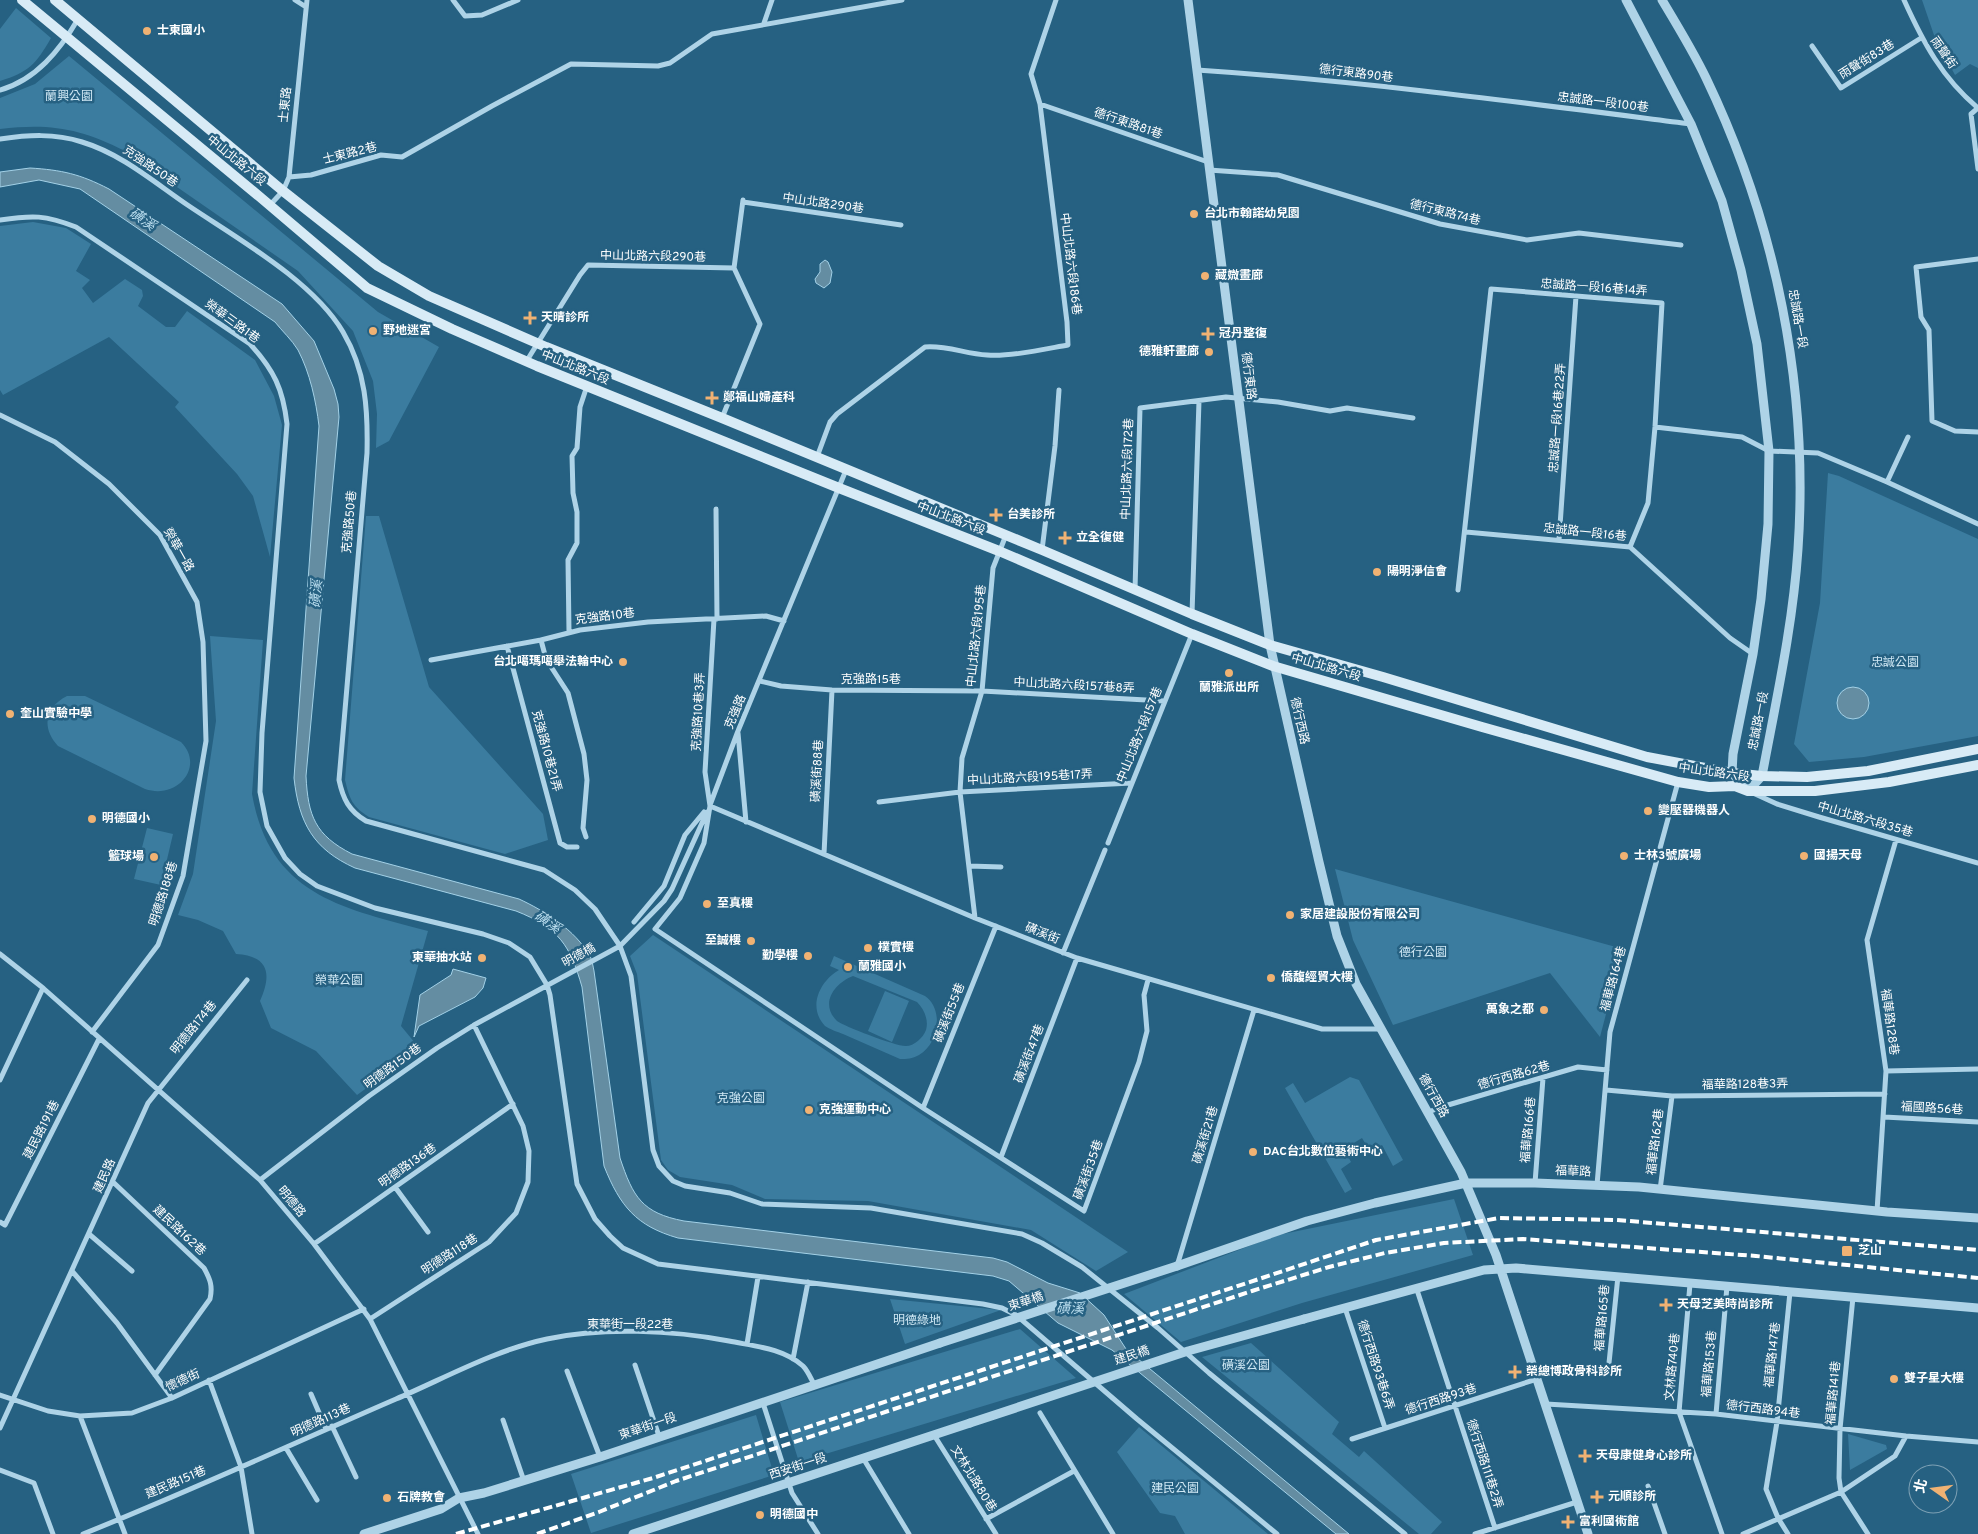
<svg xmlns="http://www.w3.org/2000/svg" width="1978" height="1534" viewBox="0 0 1978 1534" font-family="Overpass,'Noto Sans TC',sans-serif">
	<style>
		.green { fill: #3b7c9f; fill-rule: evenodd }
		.water { fill: #648da2; stroke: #a3d1e7 }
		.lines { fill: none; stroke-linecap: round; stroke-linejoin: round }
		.minor { stroke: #aed3e7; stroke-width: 5 }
		.tertiary { stroke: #aed3e7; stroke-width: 9 }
		.secondary { stroke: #d8ebf6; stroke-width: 10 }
		.rail { stroke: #fff; stroke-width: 4; stroke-dasharray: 9 4; stroke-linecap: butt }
		.tertiary-bridge { stroke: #aed3e7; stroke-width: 9 }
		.poi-dot { fill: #f0b273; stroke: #266182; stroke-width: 2 }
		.labels { text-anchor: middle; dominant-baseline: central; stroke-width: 5; stroke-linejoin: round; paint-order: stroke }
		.poi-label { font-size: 12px; font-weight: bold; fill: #fff; stroke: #266182; text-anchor: start }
		.street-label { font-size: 12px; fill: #fff; stroke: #266182 }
		.park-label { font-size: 12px; fill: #d1e9f5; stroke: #266182 }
		.water-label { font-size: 14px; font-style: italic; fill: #baddee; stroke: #266182 }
	</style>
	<rect width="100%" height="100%" fill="#266182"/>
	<path class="green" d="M1922,0H1978V68L1970,64L1955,75L1935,38Z
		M16,8L51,38C36,64 29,72 0,81V29Z
		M69,56L378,312L439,347L389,441L376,448L377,414L373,381L353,331L298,271L125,151C80,128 49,123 0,129V98L35,84Z
		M33,222L66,228L91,244L76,271L90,280L82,288L93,303L125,279L142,290L143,296L138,306L166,327H175L187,311L255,360L274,396L282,425L270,557L253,496L237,474L175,407L179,402L109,337L3,395L0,390V226Z
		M1828,473L1839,476L1978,539V736L1864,757L1809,762L1794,744L1820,603Z
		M366,516H379L429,687L543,814L548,840L505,854L369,817C352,806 350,800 345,780Z
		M210,636L263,640L252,794C270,896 343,908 428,931L401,1026L420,1049L357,1095L316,1051L271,1028L260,1001C272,974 269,956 236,954L223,931L198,920L178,915L193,874L216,721Z
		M67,696H85L181,742C205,766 178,800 145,789L58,746C41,728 45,707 67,696Z
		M147,828L173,834L161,885L134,879Z
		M1335,869L1623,949L1600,1037L1550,973L1393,1025L1353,940Z
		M653,935L1128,1252L1096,1271L1031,1230L868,1201L765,1199L732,1185L680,1177L668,1170L661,1160L637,974L630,956Z
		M834,956L925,996C944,1009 939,1044 919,1055C912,1059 907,1059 900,1059C881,1051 862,1042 843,1034C838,1032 829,1029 825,1026C807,1007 820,981 839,970L830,966ZM853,976L917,1002C924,1009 929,1020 926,1030C923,1038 914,1046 906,1046C898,1047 843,1026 837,1021C819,1003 835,983 853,976Z
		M885,991L909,1001L892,1042L868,1031Z
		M1350,1077L1359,1080L1403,1160L1393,1166L1382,1145L1370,1151L1362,1138L1344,1149L1351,1162L1341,1169L1352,1189L1345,1193L1285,1088L1293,1083L1305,1103Z
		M1454,1199L1473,1255L1302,1303L1181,1342L1124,1294L1278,1235Z
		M890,1299L1001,1310L905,1344Z
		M1020,1329L1076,1378L799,1462L780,1402Z
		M1251,1343L1339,1422L1332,1434L1359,1457L1364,1451L1442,1522L1431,1534H1419L1202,1357Z
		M756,1415L774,1475L591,1533L571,1474Z
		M1139,1427L1268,1534H1185L1175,1516L1160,1513L1117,1452Z
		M1848,1434L1886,1445L1887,1449L1850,1470Z"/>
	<path class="water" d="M30,168C62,170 80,174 109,189L282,304L314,341L334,389L338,404L339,417L306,776C308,816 315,835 352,854L519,899C545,911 575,930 590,956C592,960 593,966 594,971L620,1158C633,1197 642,1213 684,1221L993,1258L1007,1262L1048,1283L1080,1293L1104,1315L1126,1349L1349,1534H1336L1112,1350L1058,1323L1009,1281L993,1276L678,1238C636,1226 620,1206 604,1166L582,987C570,945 559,928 516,911L355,868C313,849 299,823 294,778L319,426C316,401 310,373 298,350C292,340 282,331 275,322L80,189L39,180L0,187V172Z
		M825,260L828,262L832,272L830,283L824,288L816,283L815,279L820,272V264Z
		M1837 703a16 16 0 1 1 32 0a16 16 0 1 1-32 0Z
		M453,969L486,978L483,988L475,997L419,1026L414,1037L420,995L451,975Z"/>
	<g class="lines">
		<path class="minor" d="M295,0L306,7
			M453,0L465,16L482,15L518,0
			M1904,0C1923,42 1942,78 1978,108
			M764,23L772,0
			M1812,46L1841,88L1921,38
			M1197,70C1362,81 1526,103 1691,124
			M0,90C36,80 60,50 78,19
			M1040,104L1208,162
			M1978,108L1971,114L1978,169
			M0,139C28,135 54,133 82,142C122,154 155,183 189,206C238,239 313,281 343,332C366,371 368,410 367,453L339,780C343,799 349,811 366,821L544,870L575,890L595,909L620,946L631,976L653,1150L659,1166L673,1181L685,1186L730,1193L762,1204L871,1208L1022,1234L1042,1243L1082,1267L1158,1328L1209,1373L1405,1534
			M1209,170L1278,175L1440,224L1527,240L1579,233L1681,245
			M289,177L311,175L381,155L402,157L492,106L571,64L658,66L670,63L712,34L902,0
			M743,202L901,225
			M270,205L283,191L289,177L307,0
			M0,220C33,215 45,215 76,227L250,344C274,370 283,389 287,424L262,733L260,792L267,826L285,858L300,874L317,886L375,908L483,934L509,943L530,957L547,985L550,995L577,1184L595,1219L610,1236L623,1248L658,1264L983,1304L1002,1308L1016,1315L1137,1419L1277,1534
			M1978,259L1916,267L1921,317L1929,330L1932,421L1955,431L1978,432
			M734,268L743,200
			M526,362L580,275L588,265L734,268
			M0,415L55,442L109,484L160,535L197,602L203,642L206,741L183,876L158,945L92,1032
			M722,418L760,324L734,268
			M1655,427L1742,437L1769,451L1818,453L1887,482L1978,524
			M817,457L830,422L837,414L925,347C946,345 966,354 987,355C1009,357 1045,349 1068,345L1067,322L1040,104L1031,74L1056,0
			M1887,482L1908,437
			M716,509L717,619
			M1466,532L1630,547L1730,638L1753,654
			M1559,540L1576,296
			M1042,550L1055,446L1059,390
			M1135,590L1140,408L1226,397L1278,402L1330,411L1347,408L1413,418
			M1458,590L1491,289L1662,303L1655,427L1648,503L1630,547
			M1192,614L1199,401
			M714,619L705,772L710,806L704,843L680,898L655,929L923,1108L1084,1211L1139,1062L1147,1031L1144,995L1148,980
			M569,632L568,560L577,543V512L573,493L572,456L577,448L580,407L587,386
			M541,640L546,659L568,693L584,754L587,780L583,828L586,837
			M507,646L560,843L567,847H577
			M431,660L541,640L580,630L648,622L766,616L784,621
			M760,681L781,686L832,690L982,691L1164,701
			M738,733L746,822
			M1753,793L1777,804L1819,817L1978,863
			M879,802L960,792L1131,783
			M710,805L738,731L846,470
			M710,806L975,918L1077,958L1322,1029H1381
			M1108,843L1192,634
			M824,854L832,690
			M969,866L1001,867
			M975,918L960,792L962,758L982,691L993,568L1006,535
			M634,922L664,886L685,835L704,812
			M1063,953L1105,850
			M0,954L43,988L260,1180L314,1244L370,1319L478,1534
			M1886,1071L1978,1069
			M0,1080L43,988
			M1606,1090L1672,1096L1885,1094
			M923,1108L996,926
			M1428,1112L1448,1105L1578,1067L1607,1070
			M1884,1117L1978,1122
			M1001,1157L1077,958
			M260,1180L369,1096L437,1048L474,1025L620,946L664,901L672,889L707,812
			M113,1182L204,1268C210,1279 213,1286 210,1299L155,1375
			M1535,1183L1543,1078
			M1597,1185L1610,1032L1678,782
			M395,1187L428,1232
			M1660,1190L1672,1096
			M1877,1211L1886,1071L1867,940L1896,840
			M0,1222L5,1225L99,1039
			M89,1234L132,1271
			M314,1244L513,1104
			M1177,1266L1254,1010
			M72,1271L117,1323L172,1398
			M1690,1284L1679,1412L1722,1534
			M1417,1290L1495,1528
			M1853,1297L1840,1429L1839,1478L1841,1492L1868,1534
			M1345,1308L1385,1428
			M370,1319L489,1242L516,1213L528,1182L529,1151L523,1126L474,1025
			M747,1344L758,1277
			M793,1359L808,1282
			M1609,1363L1618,1276
			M635,1365L659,1436
			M567,1371L600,1457
			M209,1380L241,1467L252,1534
			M311,1394L326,1429
			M0,1395L48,1411L80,1416L132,1413L172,1398L364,1309
			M763,1403L792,1493L818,1534
			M1546,1404L1716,1414L1906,1436L1978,1442
			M1040,1413L1113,1534
			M1716,1414L1727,1286
			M80,1416L125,1534
			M503,1420L524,1481
			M332,1426L356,1477
			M0,1428L148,1103L247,980
			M934,1435L996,1534
			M1352,1439L1537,1379
			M286,1448L317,1500
			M863,1458L909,1534
			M0,1470L34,1483L53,1534
			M1648,1486L1665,1534
			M986,1519L1074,1471
			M83,1534C188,1492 292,1444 396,1399C445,1378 495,1350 547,1339C603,1327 672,1330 729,1341C753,1346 783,1348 803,1366C808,1371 811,1379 815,1386
			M1475,1534L1577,1502
			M1743,1534L1841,1492L1895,1456L1906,1436
			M1788,1534L1778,1518L1766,1489L1777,1422L1790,1292"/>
		<path class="tertiary" d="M1188,0L1270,645L1319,862L1337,936L1356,984L1461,1172L1496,1255L1588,1534
			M1626,0L1691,124L1722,201L1741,270L1757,344L1769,451L1768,524L1761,599L1753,654L1733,754L1732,773L1748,791L1762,776C1776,701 1793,625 1798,549C1809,387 1776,224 1706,78C1693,51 1677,25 1662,0
			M1177,1266L1307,1221L1375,1203L1466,1183H1535L1639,1187L1887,1212L1978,1218
			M1304,1319L1484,1270L1516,1268L1978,1308
			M364,1534L441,1509L459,1498L484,1493L600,1457L940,1343
			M633,1534L970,1423"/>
		<path class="secondary" d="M22,0L260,197L367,288L452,329L537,366L839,488L999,551L1192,634L1273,666L1482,727L1678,782L1709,787L1735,786L1748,791H1815L1889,782L1978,765
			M55,0L283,191L378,266L429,296L546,347L722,418L1042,550L1192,614L1270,645L1383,677L1647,757L1732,773L1762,776L1807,777L1868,771L1978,749"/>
		<path class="rail" d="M456,1534L653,1478L1262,1278L1376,1240L1499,1218L1617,1220L1978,1250
			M537,1534L599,1512L676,1481L1252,1291L1329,1267L1385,1253L1444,1243L1523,1239L1756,1256L1978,1278"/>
		<path class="tertiary-bridge" d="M940,1343L1177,1266
			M970,1423L1188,1351L1304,1319"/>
	</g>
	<g class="poi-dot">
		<circle cx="147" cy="31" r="5"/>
		<circle cx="1194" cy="214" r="5"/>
		<circle cx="1205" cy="276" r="5"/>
		<path d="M527.5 310.5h5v5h5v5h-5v5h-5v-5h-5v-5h5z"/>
		<circle cx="373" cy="331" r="5"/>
		<path d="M1205.5 326.5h5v5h5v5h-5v5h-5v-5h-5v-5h5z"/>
		<circle cx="1209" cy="352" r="5"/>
		<path d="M709.5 390.5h5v5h5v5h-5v5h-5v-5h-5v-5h5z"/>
		<path d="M993.5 507.5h5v5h5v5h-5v5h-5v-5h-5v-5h5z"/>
		<path d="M1062.5 530.5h5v5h5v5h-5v5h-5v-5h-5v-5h5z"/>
		<circle cx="1377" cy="572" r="5"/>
		<circle cx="623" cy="662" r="5"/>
		<circle cx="1229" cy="673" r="5"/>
		<circle cx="10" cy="714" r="5"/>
		<circle cx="1648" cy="811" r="5"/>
		<circle cx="92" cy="819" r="5"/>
		<circle cx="1624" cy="856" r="5"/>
		<circle cx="1804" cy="856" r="5"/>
		<circle cx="154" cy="857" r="5"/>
		<circle cx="707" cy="904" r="5"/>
		<circle cx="1290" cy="915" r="5"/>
		<circle cx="751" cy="941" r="5"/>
		<circle cx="868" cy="948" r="5"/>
		<circle cx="808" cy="956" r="5"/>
		<circle cx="482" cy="958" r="5"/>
		<circle cx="848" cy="967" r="5"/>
		<circle cx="1271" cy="978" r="5"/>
		<circle cx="1544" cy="1010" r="5"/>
		<circle cx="809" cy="1110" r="5"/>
		<circle cx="1253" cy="1152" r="5"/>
		<rect x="1841" y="1245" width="12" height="12" rx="2.5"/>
		<path d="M1663.5 1297.5h5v5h5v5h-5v5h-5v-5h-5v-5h5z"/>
		<path d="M1512.5 1364.5h5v5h5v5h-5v5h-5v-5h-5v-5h5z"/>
		<circle cx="1894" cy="1379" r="5"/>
		<path d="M1582.5 1448.5h5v5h5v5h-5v5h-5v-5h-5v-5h5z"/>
		<path d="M1594.5 1489.5h5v5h5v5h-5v5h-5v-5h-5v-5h5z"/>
		<circle cx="387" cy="1498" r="5"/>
		<circle cx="760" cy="1515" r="5"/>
		<path d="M1565.5 1514.5h5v5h5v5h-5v5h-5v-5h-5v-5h5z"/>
	</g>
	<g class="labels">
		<g class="poi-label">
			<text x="157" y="31">士東國小</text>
			<text x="1204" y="214">台北市翰諾幼兒園</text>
			<text x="1215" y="276">藏媺畫廊</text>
			<text x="541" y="318">天晴診所</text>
			<text x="383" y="331">野地迷宮</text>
			<text x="1219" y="334">冠丹整復</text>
			<text x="1199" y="352" text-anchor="end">德雅軒畫廊</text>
			<text x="723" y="398">鄭福山婦產科</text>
			<text x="1007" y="515">台美診所</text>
			<text x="1076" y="538">立全復健</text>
			<text x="1387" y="572">陽明淨信會</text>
			<text x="613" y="662" text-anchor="end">台北噶瑪噶舉法輪中心</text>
			<text x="1229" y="688" text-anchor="middle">蘭雅派出所</text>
			<text x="20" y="714">奎山實驗中學</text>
			<text x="1658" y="811">變壓器機器人</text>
			<text x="102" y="819">明德國小</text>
			<text x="1634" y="856">士林3號廣場</text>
			<text x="1814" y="856">國揚天母</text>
			<text x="144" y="857" text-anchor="end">籃球場</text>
			<text x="717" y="904">至真樓</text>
			<text x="1300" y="915">家居建設股份有限公司</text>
			<text x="741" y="941" text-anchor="end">至誠樓</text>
			<text x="878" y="948">樸實樓</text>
			<text x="798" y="956" text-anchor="end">勤學樓</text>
			<text x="472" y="958" text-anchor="end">東華抽水站</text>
			<text x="858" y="967">蘭雅國小</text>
			<text x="1281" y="978">僑馥經貿大樓</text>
			<text x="1534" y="1010" text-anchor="end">萬象之都</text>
			<text x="819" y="1110">克強運動中心</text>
			<text x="1263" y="1152">DAC台北數位藝術中心</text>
			<text x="1858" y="1251">芝山</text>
			<text x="1677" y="1305">天母芝美時尚診所</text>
			<text x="1526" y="1372">榮總博政骨科診所</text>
			<text x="1904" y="1379">雙子星大樓</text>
			<text x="1596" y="1456">天母康健身心診所</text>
			<text x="1608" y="1497">元順診所</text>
			<text x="397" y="1498">石牌教會</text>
			<text x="770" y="1515">明德國中</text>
			<text x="1579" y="1522">富利國術館</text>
		</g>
		<g class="street-label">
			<text transform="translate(1943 53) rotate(55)">雨聲街</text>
			<text transform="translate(1867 60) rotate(-32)">雨聲街83巷</text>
			<text transform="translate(1356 74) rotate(7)">德行東路90巷</text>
			<text transform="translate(1603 103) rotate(7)">忠誠路一段100巷</text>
			<text transform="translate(286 105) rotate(-84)">士東路</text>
			<text transform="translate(1128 124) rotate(19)">德行東路81巷</text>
			<text transform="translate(350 154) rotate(-14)">士東路2巷</text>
			<text transform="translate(236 161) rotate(39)">中山北路六段</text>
			<text transform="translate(150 167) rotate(34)">克強路50巷</text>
			<text transform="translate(823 204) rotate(8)">中山北路290巷</text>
			<text transform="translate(1445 213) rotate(14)">德行東路74巷</text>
			<text transform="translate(653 257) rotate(1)">中山北路六段290巷</text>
			<text transform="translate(1070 264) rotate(83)">中山北路六段186巷</text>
			<text transform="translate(1594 288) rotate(4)">忠誠路一段16巷14弄</text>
			<text transform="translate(1797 319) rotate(80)">忠誠路一段</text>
			<text transform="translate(232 322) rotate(36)">榮華三路1巷</text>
			<text transform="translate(575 368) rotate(22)">中山北路六段</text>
			<text transform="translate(1248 376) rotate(83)">德行東路</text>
			<text transform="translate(1558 418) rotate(-86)">忠誠路一段16巷22弄</text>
			<text transform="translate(1128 469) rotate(-88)">中山北路六段172巷</text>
			<text transform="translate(951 519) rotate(21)">中山北路六段</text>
			<text transform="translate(350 522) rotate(-85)">克強路50巷</text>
			<text transform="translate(1585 533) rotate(6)">忠誠路一段16巷</text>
			<text transform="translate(178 550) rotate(60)">榮華一路</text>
			<text transform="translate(605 617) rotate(-7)">克強路10巷</text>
			<text transform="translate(977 636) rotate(-84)">中山北路六段195巷</text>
			<text transform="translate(1326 668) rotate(16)">中山北路六段</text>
			<text x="871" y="680">克強路15巷</text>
			<text transform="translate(1074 686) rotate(3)">中山北路六段157巷8弄</text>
			<text transform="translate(699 712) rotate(-87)">克強路10巷3弄</text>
			<text transform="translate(736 712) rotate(-67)">克強路</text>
			<text transform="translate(1299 721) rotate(77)">德行西路</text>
			<text transform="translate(1759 721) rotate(-79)">忠誠路一段</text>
			<text transform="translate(1140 735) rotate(-68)">中山北路六段157巷</text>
			<text transform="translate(546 751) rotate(75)">克強路10巷21弄</text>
			<text transform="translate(818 771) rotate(-87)">磺溪街88巷</text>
			<text transform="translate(1714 773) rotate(8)">中山北路六段</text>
			<text transform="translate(1030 778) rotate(-3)">中山北路六段195巷17弄</text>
			<text transform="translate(1865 820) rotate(16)">中山北路六段35巷</text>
			<text transform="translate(164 894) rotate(-72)">明德路188巷</text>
			<text transform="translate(1042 934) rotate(22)">磺溪街</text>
			<text transform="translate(579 956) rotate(-29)">明德橋</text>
			<text transform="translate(1614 979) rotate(-75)">福華路164巷</text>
			<text transform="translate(950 1013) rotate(-68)">磺溪街55巷</text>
			<text transform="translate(1889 1022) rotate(82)">福華路128巷</text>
			<text transform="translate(194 1028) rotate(-51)">明德路174巷</text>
			<text transform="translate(1030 1054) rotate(-69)">磺溪街47巷</text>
			<text transform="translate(393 1067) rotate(-36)">明德路150巷</text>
			<text transform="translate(1514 1076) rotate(-16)">德行西路62巷</text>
			<text transform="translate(1745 1085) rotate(-1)">福華路128巷3弄</text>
			<text transform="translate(1433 1096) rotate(61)">德行西路</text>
			<text transform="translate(1932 1109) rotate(3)">福國路56巷</text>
			<text transform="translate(42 1130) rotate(-63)">建民路191巷</text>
			<text transform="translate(1529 1130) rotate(-85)">福華路166巷</text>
			<text transform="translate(1206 1135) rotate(-73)">磺溪街21巷</text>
			<text transform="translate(1656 1142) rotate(-83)">福華路162巷</text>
			<text transform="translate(408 1166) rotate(-35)">明德路136巷</text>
			<text transform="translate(1089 1170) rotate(-70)">磺溪街35巷</text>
			<text transform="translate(1573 1172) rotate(2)">福華路</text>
			<text transform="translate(105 1176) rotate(-66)">建民路</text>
			<text transform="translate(291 1202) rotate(50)">明德路</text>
			<text transform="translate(179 1231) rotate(43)">建民路162巷</text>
			<text transform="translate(450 1255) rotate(-33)">明德路118巷</text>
			<text transform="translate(1026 1302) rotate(-18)">東華橋</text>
			<text transform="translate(1603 1318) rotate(-85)">福華路165巷</text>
			<text x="630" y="1325">東華街一段22巷</text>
			<text transform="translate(1773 1355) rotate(-84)">福華路147巷</text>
			<text transform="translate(1132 1356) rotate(-18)">建民橋</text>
			<text transform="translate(1710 1364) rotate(-85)">福華路153巷</text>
			<text transform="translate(1375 1365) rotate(72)">德行西路93巷6弄</text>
			<text transform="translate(1673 1367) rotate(-85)">文林路740巷</text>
			<text transform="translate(183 1381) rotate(-25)">懷德街</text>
			<text transform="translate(1834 1393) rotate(-85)">福華路141巷</text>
			<text transform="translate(1441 1400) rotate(-18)">德行西路93巷</text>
			<text transform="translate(1763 1410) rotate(7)">德行西路94巷</text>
			<text transform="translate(321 1421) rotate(-24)">明德路113巷</text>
			<text transform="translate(648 1427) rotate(-19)">東華街一段</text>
			<text transform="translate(1484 1464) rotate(72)">德行西路111巷2弄</text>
			<text transform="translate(798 1467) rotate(-18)">西安街一段</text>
			<text transform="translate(973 1479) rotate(58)">文林北路80巷</text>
			<text transform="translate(176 1483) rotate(-23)">建民路151巷</text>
		</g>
		<g class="park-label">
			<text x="69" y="97">蘭興公園</text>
			<text x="1895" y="663">忠誠公園</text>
			<text x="1423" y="953">德行公園</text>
			<text x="339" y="981">榮華公園</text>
			<text x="741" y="1099">克強公園</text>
			<text x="917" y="1321">明德綠地</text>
			<text x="1246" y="1366">磺溪公園</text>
			<text x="1175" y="1489">建民公園</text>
		</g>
		<g class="water-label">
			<text transform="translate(142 220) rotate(34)">磺溪</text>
			<text transform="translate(317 594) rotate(-85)">磺溪</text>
			<text transform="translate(547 923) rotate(35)">磺溪</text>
			<text x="1070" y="1309">磺溪</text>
		</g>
	</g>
	<g transform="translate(1933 1489) rotate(284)"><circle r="24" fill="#266182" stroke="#7da0b4"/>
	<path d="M0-4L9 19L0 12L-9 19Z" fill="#f0b273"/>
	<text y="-8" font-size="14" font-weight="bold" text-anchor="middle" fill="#ffffff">北</text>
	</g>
</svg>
